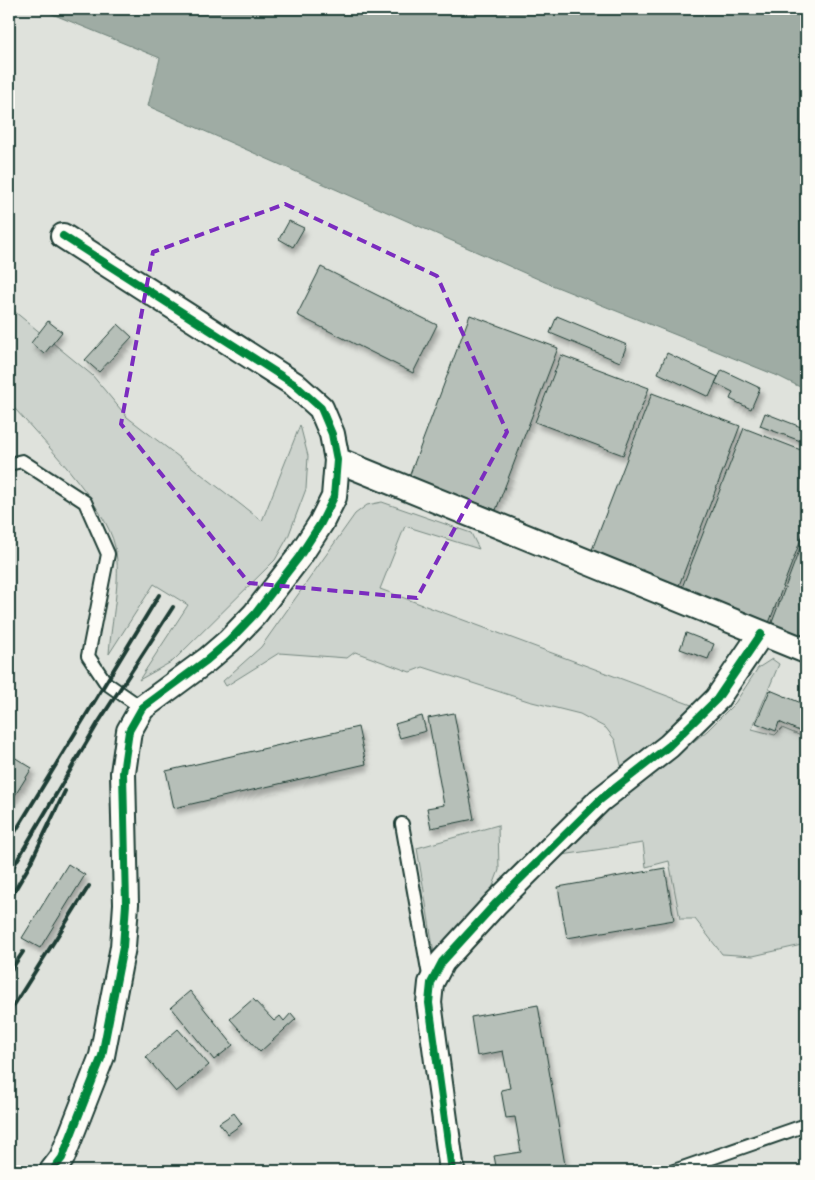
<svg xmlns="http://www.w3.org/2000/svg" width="815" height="1180" viewBox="0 0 815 1180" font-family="'Indie Flower',sans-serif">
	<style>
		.built { fill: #dfe2dc }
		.green { fill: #cdd3cd; stroke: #768880 }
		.water { fill: #9faca4; stroke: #6c8077 }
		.building { fill: #b6bfb8; stroke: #1f3d34; filter: url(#shadow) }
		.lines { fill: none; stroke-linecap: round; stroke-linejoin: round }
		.lane-casing { stroke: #1f3d34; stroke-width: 16 }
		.street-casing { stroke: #1f3d34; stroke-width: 28 }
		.lane { stroke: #fdfcf7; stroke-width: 12 }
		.street { stroke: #fdfcf7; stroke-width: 24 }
		.rail { stroke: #1f3d34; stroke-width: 4 }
		.cycleway-casing { stroke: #fdfcf7; stroke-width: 11 }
		.cycleway { stroke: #00873e; stroke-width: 8 }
		.marked { fill: none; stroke: #7b2cbf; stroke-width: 4; stroke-dasharray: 10 6; stroke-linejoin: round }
	</style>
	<defs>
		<filter id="shadow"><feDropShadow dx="3" dy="5.5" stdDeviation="2.5" flood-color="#0004"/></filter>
	</defs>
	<rect width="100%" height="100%" fill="#f0f1eb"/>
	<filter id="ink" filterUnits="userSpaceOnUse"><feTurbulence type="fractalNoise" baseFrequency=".02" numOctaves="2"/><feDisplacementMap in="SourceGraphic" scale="10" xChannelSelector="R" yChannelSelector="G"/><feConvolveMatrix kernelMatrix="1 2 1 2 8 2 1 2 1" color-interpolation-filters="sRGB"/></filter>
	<g filter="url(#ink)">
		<path class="built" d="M9,9H40L160,58L148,106L547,283L778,376L806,390V1171H9Z"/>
		<path class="green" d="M9,307L92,375L127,417L262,521L300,425L308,456L306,489L288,537L275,560L173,661L139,680L188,605L154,584L109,654C111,622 122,578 115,547C106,504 39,437 9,402Z
			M382,502L471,533L479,549L405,526L380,589L697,707L622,769L615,740L606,728L580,714L528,701L423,667L410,672L355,652L347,658L279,653L226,686L223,681L261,647L355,514L367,505Z
			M772,659L779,664L752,729L775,735L782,728L806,738V944L753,956L722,954L695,919H680L669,861L646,867L643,843L562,855L605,811L707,731L735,703L758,668Z
			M498,825L499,870L490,894L434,953L417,848Z"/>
		<path class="water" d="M40,9H806V390L778,376L547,283L148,106L160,58Z"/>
		<path class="building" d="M289,221L304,228L293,247L279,239Z
			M321,267L437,325L413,373L297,315Z
			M470,315L558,348L496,510L409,477Z
			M557,316L627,345L620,362L550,333Z
			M48,321L62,332L44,354L31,343Z
			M118,324L132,337L99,372L85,360Z
			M667,353L718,377L709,397L658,373Z
			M561,355L649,388L623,455L535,422Z
			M722,370L760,388L751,409L730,399L733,392L715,383Z
			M652,393L740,426L678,588L590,555Z
			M765,413L806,429V443L760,426Z
			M744,428L806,452V526L769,623L681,590Z
			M806,532V638L771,625Z
			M686,633L714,644L708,659L680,649Z
			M770,690L806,705V734L779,722L776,731L756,723Z
			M454,713L474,819L431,828L427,808L444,805L428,718Z
			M422,716L426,731L400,738L395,724Z
			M358,727L366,764L174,808L166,771Z
			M9,754L32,768L9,805Z
			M68,864L85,875L40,948L22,938Z
			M665,868L674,920L567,938L558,887Z
			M190,991L233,1045L214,1060L171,1007Z
			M253,999L274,1021L280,1016L284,1021L291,1013L296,1019L260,1052L230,1019Z
			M538,1005L566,1171H497L494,1156L521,1152L515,1117L506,1118L501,1090L510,1088L503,1051L477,1056L471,1017Z
			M178,1029L209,1065L176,1092L146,1057Z
			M234,1113L242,1124L228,1134L219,1123Z"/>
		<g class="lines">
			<g class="lane-casing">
				<path id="lane" d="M9,464L22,461L85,502L108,554L88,656L106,683L142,708
					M402,824L430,981
					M674,1171L806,1125"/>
			</g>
			<g class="street-casing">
				<path id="street" d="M337,460L806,651
					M52,1171L62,1158L102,1056L123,947L126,904L123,773L129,731L142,708L207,660L229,641L255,614L299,557L321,523L334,497L337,460L332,434L321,408L294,384L63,236
					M452,1171L429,1003L431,983L442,962L496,903L600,800L669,746L717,699L761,634"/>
			</g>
			<use href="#lane" class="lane"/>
			<use href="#street" class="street"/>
			<path class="rail" d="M9,842L159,595
				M9,874L98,723L173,607
				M9,900L28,868L65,791
				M9,973L23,952
				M9,1013L89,886"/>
			<g class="cycleway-casing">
				<path id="cycleway" d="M52,1171L62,1158L102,1056L123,947L126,904L123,773L129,731L142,708L207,660L229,641L255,614L299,557L321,523L334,497L337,460L332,434L321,408L294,384L63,236
					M452,1171L429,1003L431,983L442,962L496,903L600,800L669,746L717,699L761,634"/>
			</g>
			<use href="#cycleway" class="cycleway"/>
		</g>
	</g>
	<path class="marked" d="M285,204L437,276L507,432L417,598L249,583L121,424L153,252Z"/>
	<rect width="815" height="1180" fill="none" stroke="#fdfcf7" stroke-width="30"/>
	<rect x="15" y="15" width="785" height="1150" fill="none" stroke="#1f3d34" stroke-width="2" filter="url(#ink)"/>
</svg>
